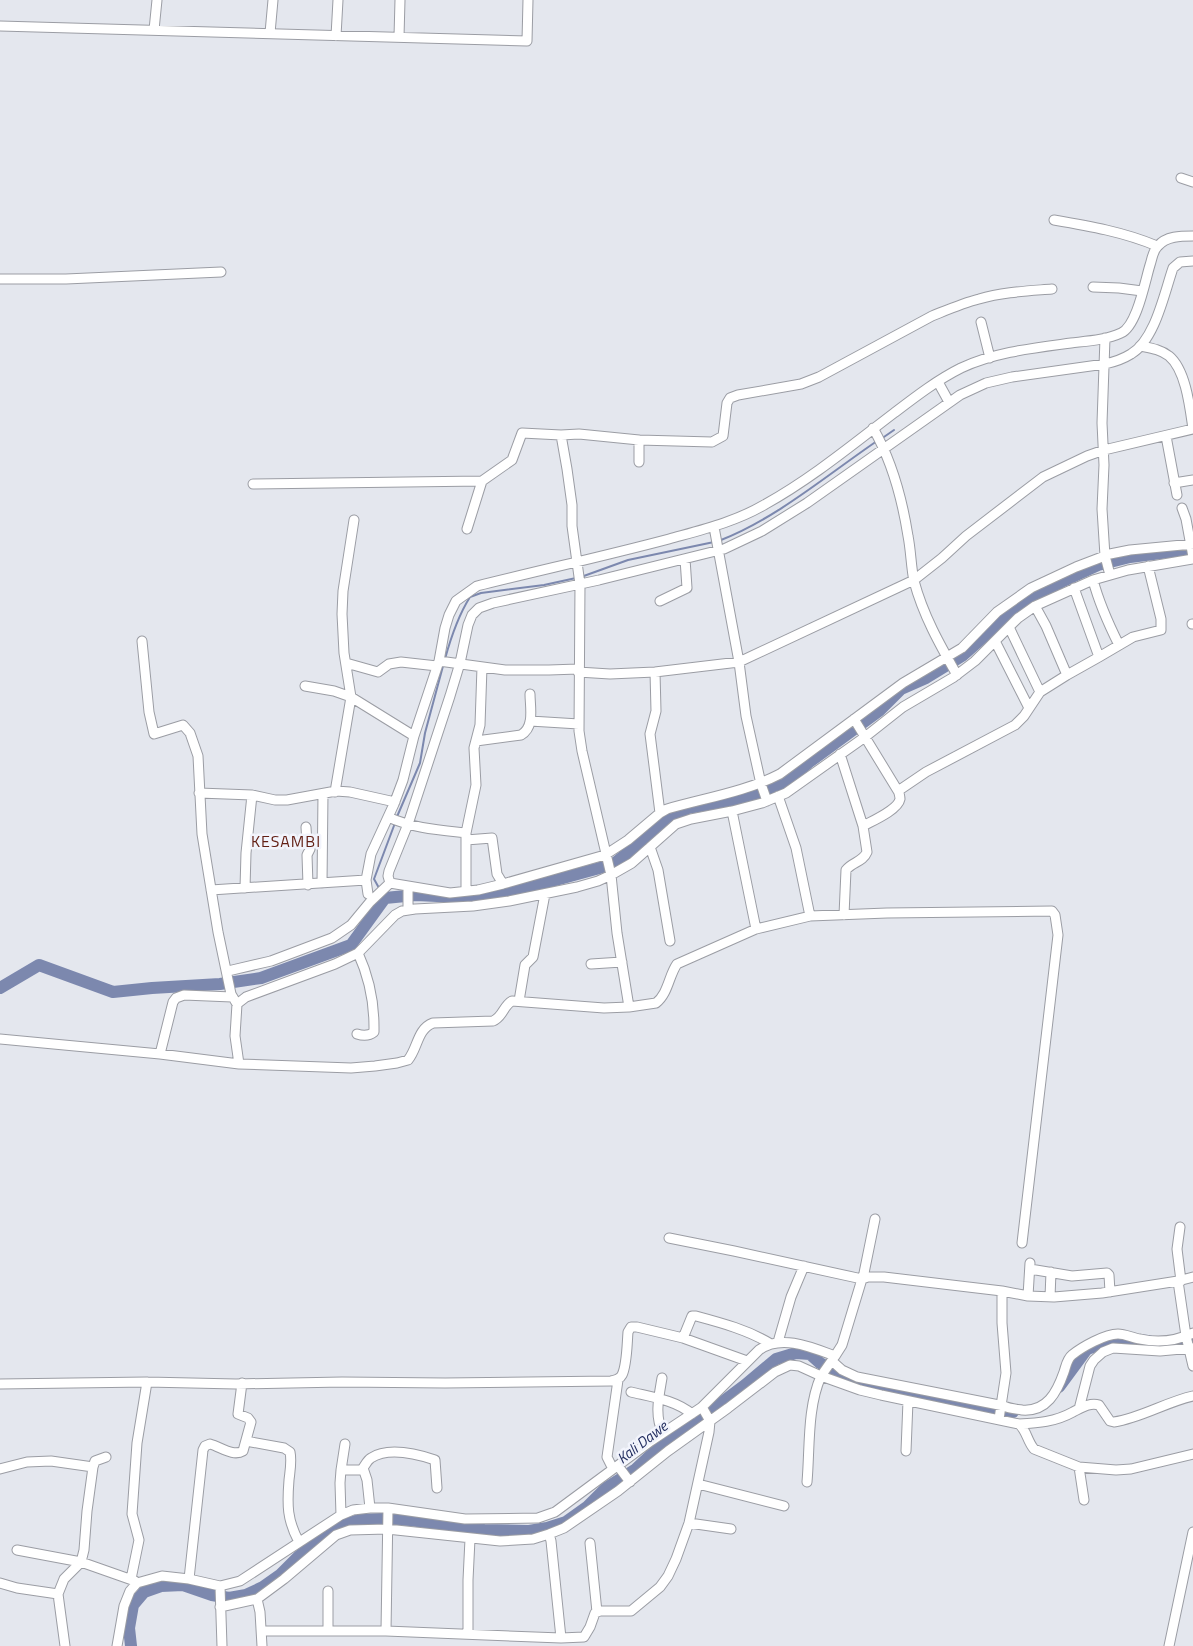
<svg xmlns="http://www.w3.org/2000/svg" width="1193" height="1646" viewBox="0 0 1193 1646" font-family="'Titillium Web',sans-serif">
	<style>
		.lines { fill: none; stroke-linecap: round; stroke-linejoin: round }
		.stream { stroke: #7c88ae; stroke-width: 2 }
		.river { stroke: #7c88ae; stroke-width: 12 }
		.minor-casing { stroke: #9b9da4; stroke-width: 11 }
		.minor { stroke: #fff; stroke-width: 9 }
		.labels { text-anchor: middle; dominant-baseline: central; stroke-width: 5; stroke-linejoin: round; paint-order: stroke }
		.water-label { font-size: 15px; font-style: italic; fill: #232e60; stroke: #f2f4fc }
		.quarter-label { font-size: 16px; letter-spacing: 1px; fill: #621f14; stroke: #f2f4fc }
	</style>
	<rect width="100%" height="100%" fill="#e4e7ee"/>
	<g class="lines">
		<path class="stream" d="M881,439L894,430
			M721,540C777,518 827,475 877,441
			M581,577L628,560L714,542
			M445,659C451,637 458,616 470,597L481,593L544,585L576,578
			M396,819L420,763L425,733L443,666
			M379,888L374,879L395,823"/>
		<path class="river" d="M0,988L39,965L113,992L152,988L220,984L261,978L351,945L385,898L416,895L458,897L501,895L614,864L670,818L688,808L751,797L785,784L808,763L879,711L901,689L926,678L962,656L1006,617L1063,581L1098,565L1130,557L1193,549
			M1059,1387L1087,1349L1104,1343L1121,1339L1148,1341L1169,1346L1193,1343
			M131,1646L129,1628L133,1605L144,1592L161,1586L183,1585L212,1595L229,1598L246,1595L263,1587L280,1575L299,1556L325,1536L341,1526L359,1520L381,1519L410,1520L484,1530L529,1531L547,1528L566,1522L587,1507L606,1488L636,1469L666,1441L697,1421L745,1385L776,1359L796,1353L810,1354L820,1363L856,1383L881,1390L1013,1412"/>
		<g class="minor-casing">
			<path id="minor" d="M0,26L527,41L528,0
				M154,30L157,0
				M270,33L273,0
				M336,36L338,0
				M399,37L400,0
				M1181,178L1193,182
				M1054,220C1089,226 1124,232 1157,246
				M0,279H66L221,272
				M1093,287L1119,288L1142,291
				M981,322L990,358
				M1105,338L1102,423L1104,465L1102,509L1105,556L1110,575
				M1140,346C1150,348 1160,349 1169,356C1186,370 1190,408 1193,429
				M938,382L949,402
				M873,428C892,461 902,498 908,536C911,551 911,567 914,581C923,615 940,645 957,675
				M1166,436L1177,495
				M639,440L712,442L723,436L727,403L730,398L738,395L801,384L819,377L932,316C947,310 963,303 979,299C1003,292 1028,291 1052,289
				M1174,483L1193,480
				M253,484L482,481
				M1182,508L1186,519L1193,557
				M714,527L739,662L746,716L761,784L767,801
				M467,529L482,481L512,460L522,433L561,435
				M1093,580C1099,603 1108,623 1119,645
				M1074,588L1099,657
				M660,601L687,588L685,559
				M1035,606L1046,626L1067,675L1099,657L1133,637L1161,630V619L1148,566
				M1192,624H1193
				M142,641L149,712L154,734L183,725L190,733L198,756L202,834L218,932L231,994L237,1004L246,997L335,964L358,953L395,915L402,911L415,909L473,906L509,901L577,887L598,881L611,875L632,863L676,824L691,819L732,811L762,803L786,793L865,737L903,707L954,677L975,661L1018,618L1035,606L1093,580L1128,570L1193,559
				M995,641L1029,708
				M439,661L505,670H549L578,669
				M346,663L378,672L389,664L401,662L437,666
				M578,672L610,674L655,672L739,662L914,580L942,558L966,536L1043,477L1087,456L1104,450L1193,429
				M655,672L656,711L650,734L660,813
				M305,686L334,691L351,697L414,736
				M1040,692L1067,675
				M530,721L579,724
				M476,741L521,735C535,727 530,707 530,694
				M840,754L863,826
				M898,791L926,772L1015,725L1024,716L1040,692L1009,627
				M335,792L351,697L344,653L342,614L343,591L354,520
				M199,793L252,795
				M778,796L796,848L810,916
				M732,811L756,929
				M388,817C412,828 439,830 466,833
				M306,827L307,844L310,849L307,855L308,885
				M466,840L492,838L497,874L503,884
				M650,847L658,870L670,941
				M366,880L368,894
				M322,883L323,794
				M390,883L388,876L389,871L408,824L450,696L460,663L468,625L472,615L479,608L493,603L599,580L724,549L762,531L807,503L960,395L986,383L1012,377L1105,364C1114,362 1123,359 1131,354C1155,340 1164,294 1173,268L1180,262L1193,261
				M390,883L450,893L478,890L503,884L605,855L628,840L660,813L667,809C705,798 745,792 780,774L903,683L962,648L997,612L1031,588L1076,567L1110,554L1130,550L1193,544
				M408,886V910
				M245,888L246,853L252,795L275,800H287L336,791L350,792L395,802
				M211,890L366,880L371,854L394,804L403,780L414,736L439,661L445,628L449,615L456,601L477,586C541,570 605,556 669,539C701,530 735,522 764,505C811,479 852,445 894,413C915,397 937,380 961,368C995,352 1034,348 1071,343C1088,341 1106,340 1121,333C1137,326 1145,281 1150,265C1152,259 1153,250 1158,246C1166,236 1181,236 1193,236
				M466,891V833L476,785L474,748L480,725L482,667
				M844,915L846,870C852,862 863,862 867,852L863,826C872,821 898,810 900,799C900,797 899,792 898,791L854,719
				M591,964L622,962
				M228,971L271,961L332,938L351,925L370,902L390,883
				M519,1001L525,965L533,957L545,894
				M629,1007L617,933L611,875L582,751L579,731L580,584L572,526V505L567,469L561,435L579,434L639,440V462
				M357,1034C363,1036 369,1036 374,1032V1027C374,1001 369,977 358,953
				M0,1039L160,1054L239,1064L235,1036L237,1004
				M160,1054L173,1002L176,998L184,995L232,997
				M239,1064L351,1068L375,1066L397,1063L408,1060C418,1048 417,1029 433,1023L493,1021C503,1017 503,1006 512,1001L604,1008L629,1007L656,1003C668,994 669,975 677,964L756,929L810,916L887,913L1052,911L1055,915L1058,935L1022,1243
				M1180,1227L1177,1249L1181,1281
				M669,1238L734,1251L862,1279
				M1030,1269L1072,1276L1107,1273L1109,1275L1110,1292
				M863,1278L875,1219
				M1178,1281L1186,1336L1193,1366
				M1028,1296L1030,1263
				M1050,1297L1051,1272
				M683,1338L747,1361
				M778,1342L791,1297L804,1266
				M835,1356L821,1376L860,1390L881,1395L1019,1424C1027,1431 1027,1441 1034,1449L1079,1467L1116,1470L1131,1469L1193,1454
				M832,1361L842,1370L857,1377L1004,1406C1010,1409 1016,1409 1022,1410C1047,1412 1057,1392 1064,1372C1066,1366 1067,1359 1072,1355C1082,1347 1105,1334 1118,1334C1125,1334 1133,1338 1140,1339C1158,1343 1176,1341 1193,1333
				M662,1378C659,1396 654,1416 663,1433
				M0,1384L147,1382L236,1384L342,1382L445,1383L611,1381C616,1380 620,1379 622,1375C627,1365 627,1344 628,1332L631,1327H637L683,1338L692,1316H696C722,1323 748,1330 771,1344
				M631,1392C652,1397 675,1400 692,1414
				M1079,1409L1090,1366L1094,1360L1103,1352L1113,1348L1160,1351L1193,1348
				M999,1419L1006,1373L1002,1323V1291
				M1019,1424C1038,1423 1055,1422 1073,1412C1081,1408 1090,1402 1099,1405L1110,1421L1114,1422C1141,1418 1166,1402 1193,1396
				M246,1441L284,1448L290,1452C292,1461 290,1471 289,1480C287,1505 287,1520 299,1542
				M906,1451L908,1401
				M106,1457L95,1461L93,1467L87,1511L84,1550L81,1562L135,1581
				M618,1466L630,1482
				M1079,1467L1084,1500
				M363,1468L367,1480L370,1508
				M0,1469L27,1462L51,1461L93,1467
				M613,1469L607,1457L618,1380
				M341,1470L345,1444
				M698,1484L784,1506
				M388,1508L386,1631L561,1638L584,1637L590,1627L595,1613L600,1611H631L660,1587L668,1576L676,1559L689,1523L709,1432L710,1421L702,1407
				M341,1515L340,1483L341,1470H361C365,1467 366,1461 371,1458C388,1447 417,1454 435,1460L437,1488
				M689,1523L731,1529
				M549,1534L551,1541L561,1638
				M590,1543L597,1612
				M17,1550L81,1562
				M131,1579L139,1540L132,1514L137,1443L147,1382
				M189,1579L203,1450L205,1446L210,1444C221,1447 233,1457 243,1451L251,1422L248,1418L238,1414L242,1383
				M0,1583L17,1588L58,1594
				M220,1586L222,1646
				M328,1591V1631
				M257,1599L260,1612L262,1646
				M220,1607L257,1599L284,1579L336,1535L350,1530L387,1529L500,1541L533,1539L549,1534L564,1528L618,1491L668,1451L728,1408L775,1372L790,1365L799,1366L821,1376C807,1408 810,1448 807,1482
				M262,1631H386
				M468,1634V1580L470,1539
				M65,1646L58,1594L64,1579L81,1562
				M117,1646L124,1606L130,1591L137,1583L162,1576L189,1579L220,1586L240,1581L341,1515L353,1510L370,1508H388L465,1519L538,1518L555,1512L651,1441L702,1407L759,1350C781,1334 811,1347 835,1356L842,1345L862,1279L868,1277H884L1002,1291L1028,1296L1054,1297L1102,1293L1178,1281L1193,1277
				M1169,1646L1193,1532"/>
		</g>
		<use href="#minor" class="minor"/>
	</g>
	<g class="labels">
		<g class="water-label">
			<text transform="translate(642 1442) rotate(-38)">Kali Dawe</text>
		</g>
		<g class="quarter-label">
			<text x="286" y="841">KESAMBI</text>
		</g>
	</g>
</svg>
